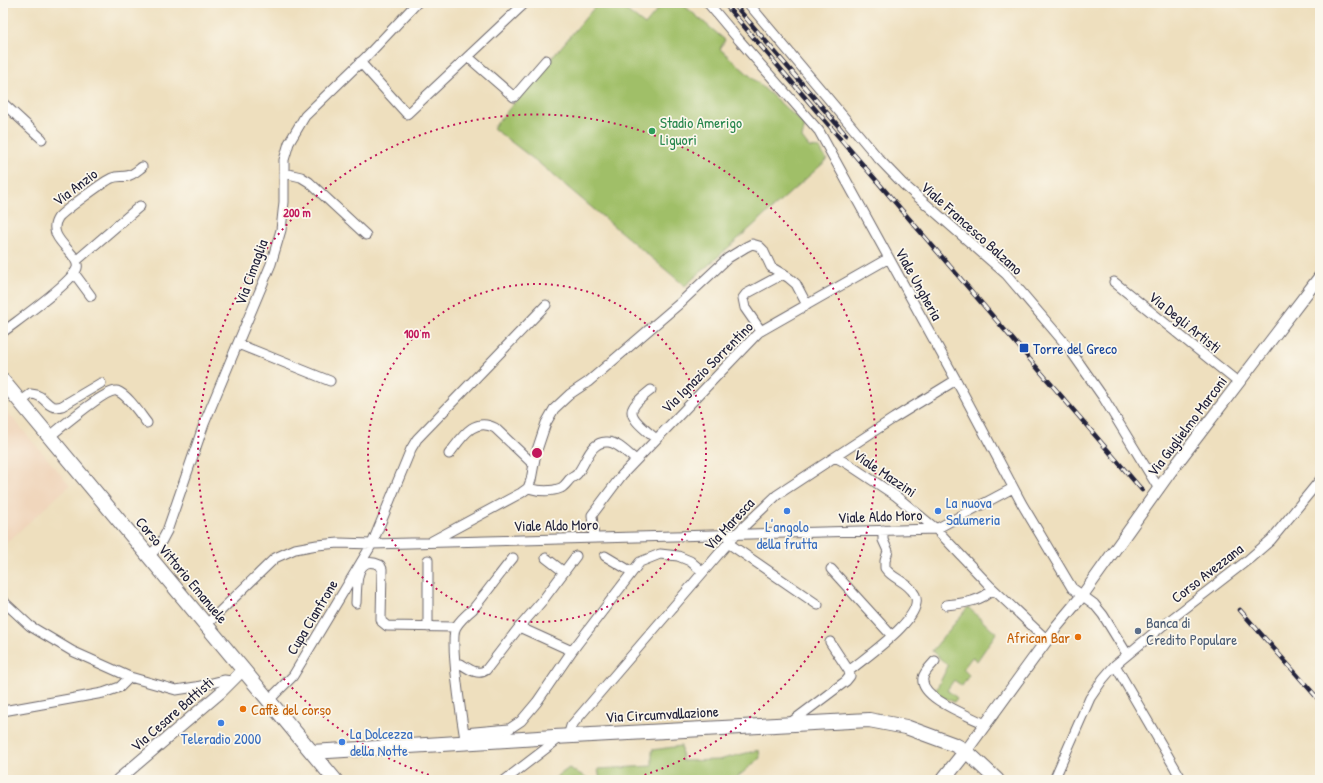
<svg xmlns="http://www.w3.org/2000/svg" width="1323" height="783" viewBox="0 0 1323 783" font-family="'Patrick Hand',sans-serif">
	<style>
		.built { fill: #f0d6bc }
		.green { fill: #a0bf67; stroke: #617051 }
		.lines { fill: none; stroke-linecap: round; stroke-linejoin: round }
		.minor-casing { stroke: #696469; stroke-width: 11 }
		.tertiary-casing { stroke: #696469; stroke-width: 13 }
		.primary-casing { stroke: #696469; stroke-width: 16 }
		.minor { stroke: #fff; stroke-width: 9 }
		.tertiary { stroke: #fff; stroke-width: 11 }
		.primary { stroke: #fff; stroke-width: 14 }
		.rail-casing { stroke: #22223b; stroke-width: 4.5 }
		.rail { stroke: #fbf7ec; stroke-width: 3; stroke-dasharray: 9; stroke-linecap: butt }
		.ring { fill: none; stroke: #c2185b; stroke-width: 2; stroke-dasharray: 2 4 }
		.leisure-dot { fill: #2e9e5b; stroke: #fbf7ec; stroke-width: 1.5 }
		.transit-dot { fill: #1a4fb4; stroke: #fbf7ec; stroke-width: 1.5 }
		.shop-dot { fill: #3f7fe0; stroke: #fbf7ec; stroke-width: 1.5 }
		.service-dot { fill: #5c6f8a; stroke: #fbf7ec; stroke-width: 1.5 }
		.food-dot { fill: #e8710a; stroke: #fbf7ec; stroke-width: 1.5 }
		.labels { text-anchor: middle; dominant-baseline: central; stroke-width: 3.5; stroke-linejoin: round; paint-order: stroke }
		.leisure-label { font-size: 15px; fill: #27864d; stroke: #fbf7ec; text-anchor: start }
		.street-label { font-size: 15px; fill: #22223b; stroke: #fbf7ec }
		.transit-label { font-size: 15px; fill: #164399; stroke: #fbf7ec; text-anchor: start }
		.shop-label { font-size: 15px; fill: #366cbe; stroke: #fbf7ec; text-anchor: start }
		.service-label { font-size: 15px; fill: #4e5e75; stroke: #fbf7ec; text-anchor: start }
		.food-label { font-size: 15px; fill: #c56008; stroke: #fbf7ec; text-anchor: end }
		.centre { fill: #c2185b; stroke: #fbf7ec; stroke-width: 2 }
		.ring-label { font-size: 12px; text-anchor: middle; font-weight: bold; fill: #c2185b; stroke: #fbf7ec; stroke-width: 3.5; stroke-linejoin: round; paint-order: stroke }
	</style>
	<rect width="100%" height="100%" fill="#fbf7ec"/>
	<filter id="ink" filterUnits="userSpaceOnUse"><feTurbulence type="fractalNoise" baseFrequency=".025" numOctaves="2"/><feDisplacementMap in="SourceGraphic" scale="8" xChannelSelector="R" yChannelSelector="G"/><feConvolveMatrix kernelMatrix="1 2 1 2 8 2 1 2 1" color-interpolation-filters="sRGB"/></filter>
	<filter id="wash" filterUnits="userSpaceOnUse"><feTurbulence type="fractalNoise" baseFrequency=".012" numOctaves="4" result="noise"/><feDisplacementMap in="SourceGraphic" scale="16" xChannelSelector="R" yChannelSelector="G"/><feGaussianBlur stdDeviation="0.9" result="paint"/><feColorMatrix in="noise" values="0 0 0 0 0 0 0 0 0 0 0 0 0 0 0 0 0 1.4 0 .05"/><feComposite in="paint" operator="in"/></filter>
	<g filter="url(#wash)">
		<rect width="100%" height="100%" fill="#eedfbe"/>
		<path class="built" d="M3,407L70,485L3,546Z"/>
		<path class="green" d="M598,3H617L645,25L663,3L669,6L673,3H681L725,40L720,49L805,125L802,138L809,147L819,148L827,160L685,286L540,164L493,128Z
			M968,607L992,630L997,632L977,661L972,657L963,669L969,675L962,686L954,680L947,690L957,698L954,702L934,694L948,666L932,651Z
			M681,746L682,761L718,760L759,750L760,758L734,780H600L598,769L652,766V750Z
			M569,768L591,780H552Z"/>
	</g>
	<g filter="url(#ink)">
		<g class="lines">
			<g class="minor-casing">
				<path id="minor" d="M708,3L739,40L819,131L956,380L1022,504L1072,588L1094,604L1103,615L1127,654
					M748,3L879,159L903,184L1006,274L1068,347L1103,397L1159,489
					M468,57L514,97L546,60
					M360,62L407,114L525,3
					M3,103L42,139
					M284,173L301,177L309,182L366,235
					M76,261L140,206
					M74,273L91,296
					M1114,282L1239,383
					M761,331L745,308L743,298L746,294L783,274
					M3,332C17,321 72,283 77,268C81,253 44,239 58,218C61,213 106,180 112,178C117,176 122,177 127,176C133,175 138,170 142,167
					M238,344L330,381
					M651,390C645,395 636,401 633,408C627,418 650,433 656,439
					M20,402L31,394C48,395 45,411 62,406L101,383
					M49,437C59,429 107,388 117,391C128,395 140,414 147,423
					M449,454C461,439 473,416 495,428L533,464
					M835,457L848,464L896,496L936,529L990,586L1047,640
					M528,488C538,491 551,492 561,488C565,486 567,482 570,479C572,477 576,476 577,474C586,464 590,440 608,442C617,442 628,454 636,460
					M594,538L592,515L622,475L759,332L889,258
					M432,541L521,493L528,488L531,480L536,453L546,423L554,409L570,394L588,382L679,304L728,258L746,247L752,244L759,246L763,250L771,267L789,278L796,284L807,305
					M728,543L818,605
					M149,556L159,546L167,531L204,424L271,264L281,230L284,202V160L289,143L305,116L365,58L417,3
					M605,556L632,572
					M546,558L564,572
					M428,560V627
					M831,569L892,636
					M3,601L30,626L72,651L130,677L176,690L196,687L224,680L232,681
					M356,603C357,588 354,553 380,565L382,569L381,619L382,622L387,626L455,627
					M946,605C963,603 981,602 993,589
					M206,625L275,558L295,549L317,545L339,543L372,544L936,529L1013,488
					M519,627L572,651
					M935,661C931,666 924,672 923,678C919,698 970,716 985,724
					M461,664C469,669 478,676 486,670L517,630L543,600L576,556
					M1115,665L1182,780
					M849,671C864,658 926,617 915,595C908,581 893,580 885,568V561L888,551L883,540V530
					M269,700L293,676L372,544L411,449L417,439L546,305
					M3,711L103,693L120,687L130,677
					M790,723L846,681L850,676L849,671L830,642
					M464,733L509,729L521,721L537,702L572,651L640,562L660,554L678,556L690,561L703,572
					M568,736L571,726L735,535L777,495L894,418L956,380
					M465,739C462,721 449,639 456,627C460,620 467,614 473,609C487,592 499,575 513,558
					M505,780L561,737
					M1054,780L1090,698L1103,679L1115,665L1161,627L1249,559L1271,540L1320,480"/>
			</g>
			<g class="tertiary-casing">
				<path id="tertiary" d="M966,751L1057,626L1082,596L1169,474L1320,276
					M118,780L221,692L244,669"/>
			</g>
			<g class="primary-casing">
				<path id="primary" d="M3,381L335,780
					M312,752L554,737L869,720L906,727L955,745L966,751L997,780
					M943,780L966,751"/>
			</g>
			<use href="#minor" class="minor"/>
			<use href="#tertiary" class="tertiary"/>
			<use href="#primary" class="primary"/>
			<g class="rail-casing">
				<path id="rail" d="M724,3L1142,490
					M733,3L846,135
					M1240,610L1320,701"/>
			</g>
			<use href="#rail" class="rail"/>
		</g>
	</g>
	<g class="ring">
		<circle cx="537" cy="453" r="169"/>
		<path d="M446 780A339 339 0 1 1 628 780"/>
	</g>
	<circle class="leisure-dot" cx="652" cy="131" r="4"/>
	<rect class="transit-dot" x="1019" y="343" width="10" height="10" rx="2"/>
	<g class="shop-dot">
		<circle cx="787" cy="511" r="4"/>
		<circle cx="938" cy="511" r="4"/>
		<circle cx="221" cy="723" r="4"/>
		<circle cx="342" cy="742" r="4"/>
	</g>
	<circle class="service-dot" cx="1138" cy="631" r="4"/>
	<g class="food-dot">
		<circle cx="1078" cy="637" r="4"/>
		<circle cx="243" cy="709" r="4"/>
	</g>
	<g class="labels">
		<g class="leisure-label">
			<text x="660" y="122">Stadio Amerigo<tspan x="660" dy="17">Liguori</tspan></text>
		</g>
		<g class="street-label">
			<text transform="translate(75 187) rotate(-37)">Via Anzio</text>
			<text transform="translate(972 228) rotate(42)">Viale Francesco Balzano</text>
			<text transform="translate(251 272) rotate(-70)">Via Cimaglia</text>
			<text transform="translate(919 284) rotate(61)">Viale Ungheria</text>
			<text transform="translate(1185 322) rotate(39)">Via Degli Artisti</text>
			<text transform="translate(707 367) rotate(-45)">Via Ignazio Sorrentino</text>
			<text transform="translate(1187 426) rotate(-53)">Via Guglielmo Marconi</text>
			<text transform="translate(885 473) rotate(34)">Viale Mazzini</text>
			<text transform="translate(880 516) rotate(-2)">Viale Aldo Moro</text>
			<text transform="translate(729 524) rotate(-47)">Via Maresca</text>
			<text transform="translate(556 525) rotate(-1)">Viale Aldo Moro</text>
			<text transform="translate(182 570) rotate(50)">Corso Vittorio Emanuele</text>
			<text transform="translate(1207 573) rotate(-38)">Corso Avezzana</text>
			<text transform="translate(312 617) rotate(-59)">Cupa Cianfrone</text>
			<text transform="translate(172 714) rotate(-41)">Via Cesare Battisti</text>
			<text transform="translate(662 714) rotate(-3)">Via Circumvallazione</text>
		</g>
		<g class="transit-label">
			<text x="1033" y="348">Torre del Greco</text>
		</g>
		<g class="shop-label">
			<text x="946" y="502">La nuova<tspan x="946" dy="17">Salumeria</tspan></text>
			<text x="787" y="526" text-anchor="middle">L'angolo<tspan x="787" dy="17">della frutta</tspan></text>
			<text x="350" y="733">La Dolcezza<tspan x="350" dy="17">della Notte</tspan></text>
			<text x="221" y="738" text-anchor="middle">Teleradio 2000</text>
		</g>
		<g class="service-label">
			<text x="1146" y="622">Banca di<tspan x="1146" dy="17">Credito Populare</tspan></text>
		</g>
		<g class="food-label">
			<text x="1070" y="637">African Bar</text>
			<text x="251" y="709" text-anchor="start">Caffè del corso</text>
		</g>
	</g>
	<circle cx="537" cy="453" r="6" class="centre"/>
	<g class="ring-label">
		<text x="297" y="217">200 m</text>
		<text x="417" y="338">100 m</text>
	</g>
	<rect width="1323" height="783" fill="none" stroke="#fbf7ec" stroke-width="16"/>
</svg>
